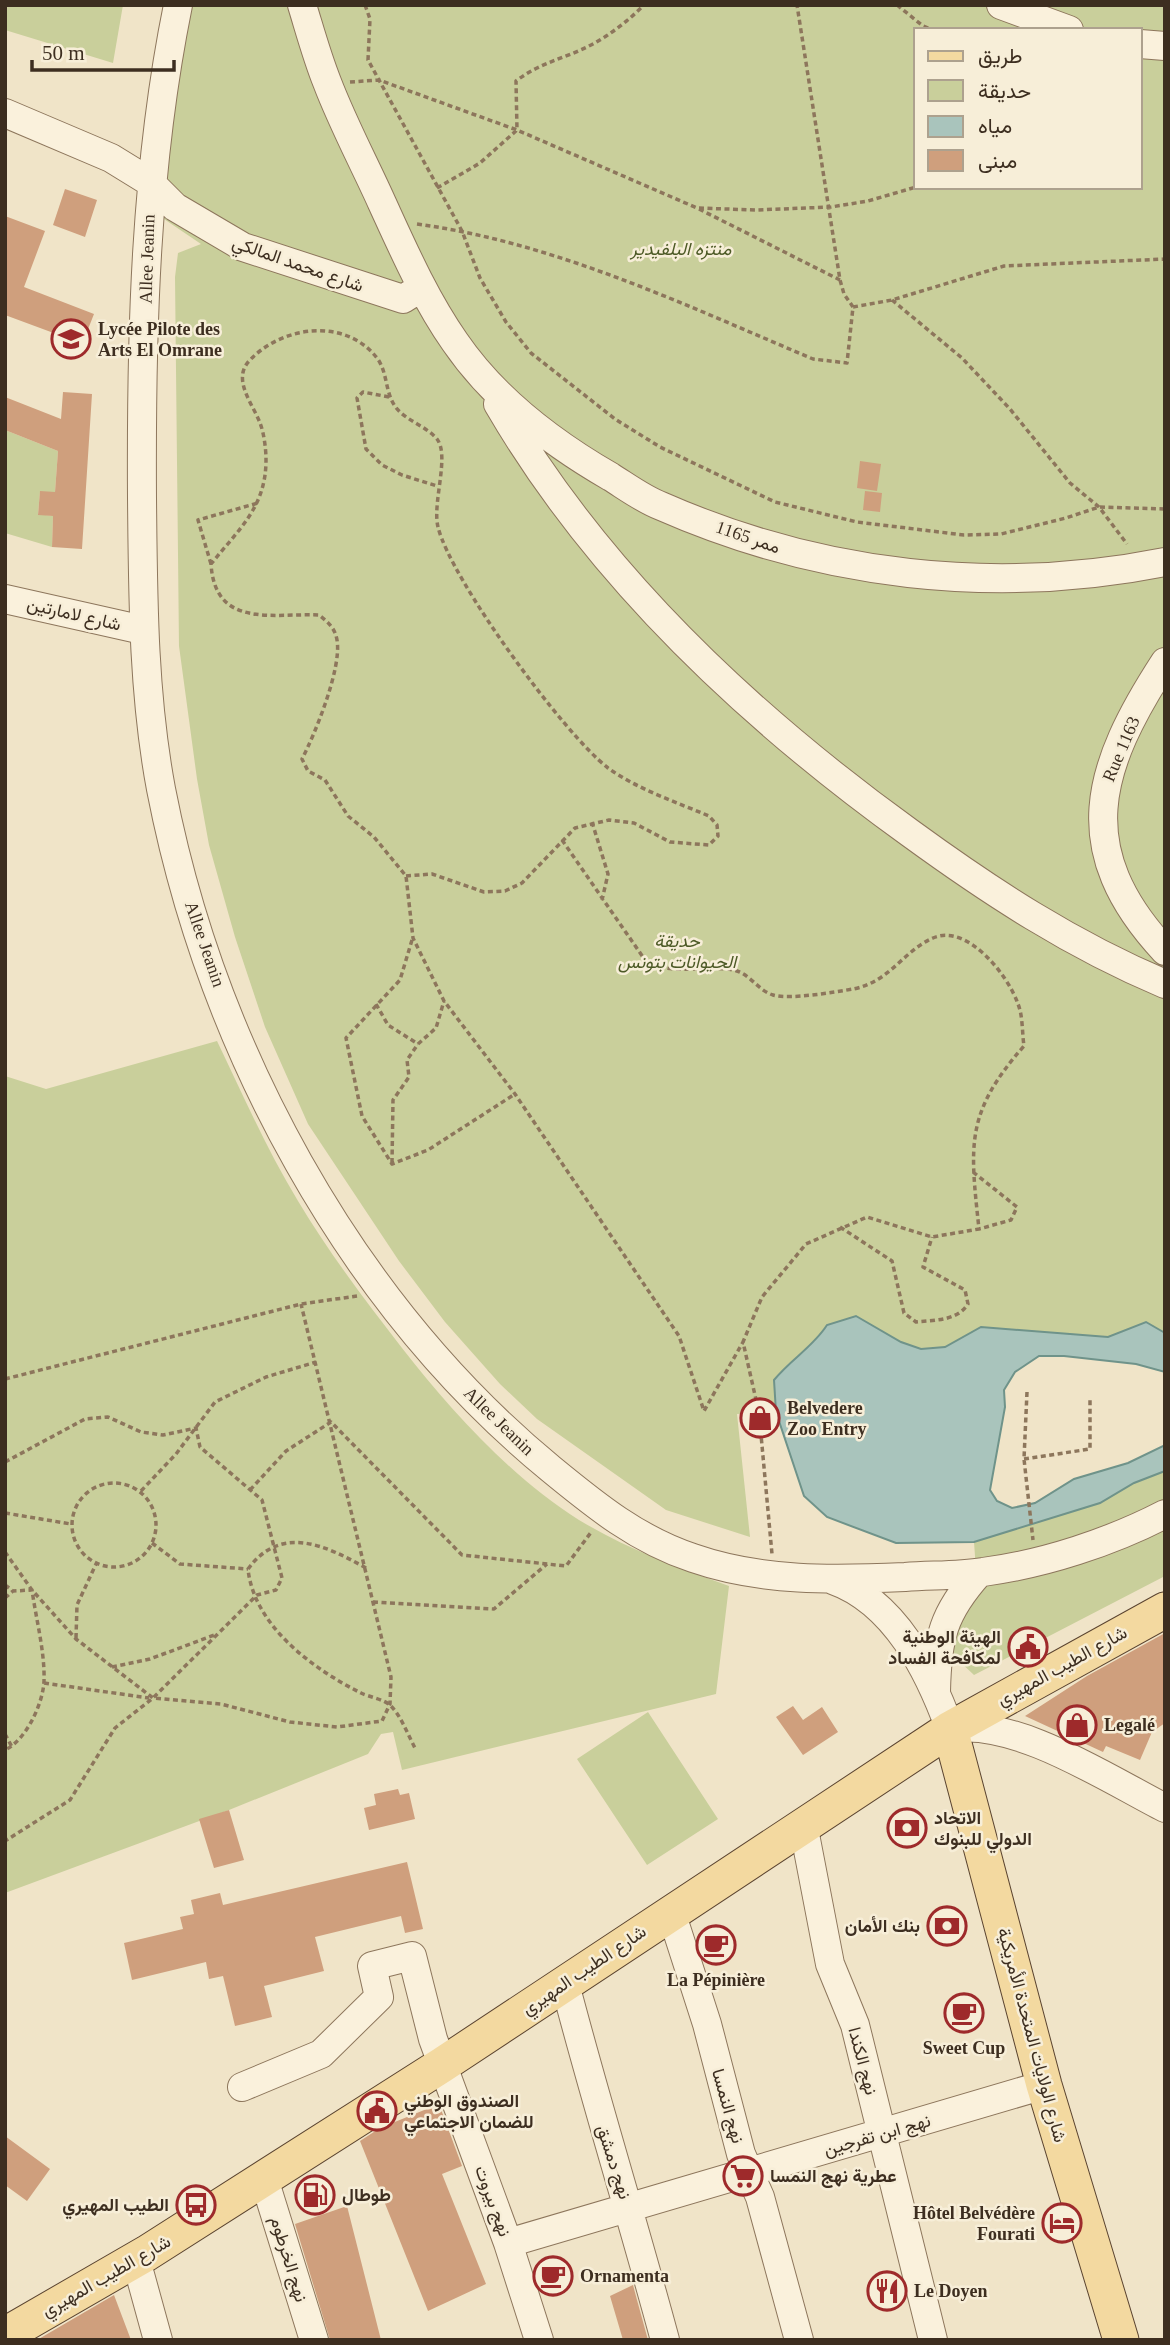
<svg xmlns="http://www.w3.org/2000/svg" width="1170" height="2345" viewBox="0 0 1170 2345" font-family="'Times New Roman',Vazirmatn,serif">
	<style>
		.green { fill: #c9cf9b; fill-rule: evenodd }
		.water { fill: #a9c4bc; stroke: #6f938a; stroke-width: 2 }
		.building { fill: #cf9f7d }
		.lines { fill: none; stroke-linecap: round; stroke-linejoin: round }
		.minor-casing { stroke: #8d765c; stroke-width: 30 }
		.major-casing { stroke: #5b4430; stroke-width: 37 }
		.path { stroke: #8d765c; stroke-width: 3.5; stroke-dasharray: 5 3.5; stroke-linecap: butt }
		.minor { stroke: #faf1dc; stroke-width: 28 }
		.major { stroke: #f3d9a0; stroke-width: 35 }
		.labels { text-anchor: middle; dominant-baseline: central; stroke-width: 5; stroke-linejoin: round; paint-order: stroke }
		.park-label { font-size: 18px; font-style: italic; fill: #4d5a26; stroke: #f7eed8 }
		.street-label { font-size: 18px; fill: #3d2e20; stroke: #f7eed8 }
		.poi-label { font-size: 18px; font-weight: bold; fill: #3d2e20; stroke: #f7eed8; text-anchor: start }
	</style>
	<rect width="100%" height="100%" fill="#f0e4c8"/>
	<path class="green" d="M5,5H123L113,63L5,30Z
		M191,5H1165V1333L1146,1322L1108,1337L981,1327L945,1347L921,1349L901,1342L856,1316L827,1325C813,1347 791,1359 774,1380L776,1412L737,1414L750,1537L666,1510L537,1419L500,1384L445,1322L399,1261L308,1124L265,1027L235,937L209,845L197,779L179,646L175,277L178,253L201,244L161,217L173,99ZM916,30H1140V187H916Z
		M5,430L58,451L55,492H40L38,514L53,516L52,547L5,533Z
		M217,1041C243,1095 267,1150 298,1201C329,1253 365,1300 402,1348C450,1410 512,1478 579,1520C627,1549 677,1567 729,1586L716,1694L402,1770L393,1732L381,1734L368,1754L229,1810L5,1893V1076L46,1089Z
		M1165,1471V1576L974,1675L957,1659L946,1636L977,1584L974,1542L1100,1503L1134,1483Z
		M648,1712L718,1819L647,1865L577,1759Z"/>
	<path class="water" d="M856,1316L901,1342L921,1349L945,1347L981,1327L1108,1337L1146,1322L1165,1333V1372L1136,1364L1064,1356H1039L1015,1372L1004,1390L1005,1407L990,1490L997,1501L1012,1508L1035,1503L1074,1479L1128,1463L1165,1445V1471L1134,1483L1100,1503L974,1542L896,1543L827,1517L804,1496L776,1412L774,1380C791,1359 813,1347 827,1325Z"/>
	<path class="building" d="M65,189L97,200L85,237L53,225Z
		M5,216L45,231L24,287L94,314L77,357L55,348L59,335L5,315Z
		M63,392L92,394L82,549L52,547L53,516L38,515L40,491L55,492L58,451L5,430V397L61,419Z
		M860,461L881,464L877,491L857,488Z
		M865,491L882,493L880,512L863,510Z
		M1165,1633V1723L1152,1732L1140,1760L1106,1746L1103,1752L1025,1716L1087,1676Z
		M793,1706L803,1720L822,1707L838,1732L803,1755L776,1717Z
		M398,1789L400,1795L409,1793L415,1819L369,1830L364,1808L376,1805L374,1794Z
		M229,1810L244,1860L214,1868L199,1819Z
		M407,1862L423,1929L405,1933L401,1916L315,1937L324,1971L264,1986L272,2017L235,2026L223,1976L209,1979L206,1962L132,1980L124,1943L183,1929L180,1917L194,1914L191,1900L220,1893L223,1905Z
		M439,2104L462,2166L442,2174L486,2284L428,2311L360,2141L380,2128Z
		M5,2136L50,2169L27,2201L5,2185Z
		M347,2206L381,2340H330L295,2224Z
		M633,2285L637,2300L648,2340H623L610,2296Z
		M114,2295L131,2340H37Z"/>
	<g class="lines">
		<g class="minor-casing">
			<path id="minor" d="M178,5C145,167 141,333 142,498C143,596 143,693 161,789C211,1046 348,1302 551,1469C596,1506 638,1540 693,1558C762,1582 834,1580 905,1577C931,1575 958,1576 983,1572C1044,1564 1111,1542 1165,1514
				M302,5C310,31 317,57 327,82C343,124 364,163 382,203C404,251 425,299 455,342C494,399 552,443 611,477C627,487 643,499 661,506C820,576 995,596 1165,562
				M1001,5L1069,30
				M1140,44L1165,46
				M5,113L111,158L150,182L175,207L243,247L403,299L422,287
				M498,404C598,576 749,717 910,833C991,892 1072,945 1165,984
				M5,599L143,630
				M1165,662C1096,768 1070,849 1165,951
				M833,1580C895,1602 929,1671 950,1729C1014,1717 1108,1779 1165,1808
				M936,1692C937,1638 943,1613 979,1573
				M803,1824L830,1964L855,2025L933,2340
				M671,1912L707,2024L741,2154L760,2197L799,2340
				M565,1984C596,2103 633,2221 665,2340
				M242,2087L321,2054L379,1997L372,1966L412,1956L433,2039L508,2243L539,2340
				M264,2179L314,2340
				M508,2243L1044,2085
				M136,2260L158,2340"/>
		</g>
		<g class="major-casing">
			<path id="major" d="M950,1729L1044,2085L1121,2340
				M5,2335L147,2253L442,2065L950,1729L1165,1610"/>
		</g>
		<path class="path" d="M365,5L370,19L368,60L462,231L480,278L506,322L531,353L615,419L660,447L775,502L857,522L964,535L1001,534L1066,518L1099,507L1165,509
			M897,5L923,26L933,30
			M350,82L379,80L517,130L697,208L756,210L831,207L868,201L916,187
			M437,188L480,163L517,130L516,81C541,62 564,59 591,45C610,35 628,21 644,5
			M699,209L840,280
			M417,224C556,243 685,305 813,359L847,363L853,307L844,294L840,280L797,5
			M892,300L962,358L1010,409L1070,483L1099,507L1127,544
			M853,307L892,300L1004,266L1165,259
			M389,397L363,392L357,398L366,449L382,465L402,475L437,486
			M211,564L198,520L258,503
			M592,822L608,874L602,900
			M562,840L645,960C671,977 703,964 733,970C750,973 757,990 773,995C789,1000 835,992 853,989C890,982 903,951 933,938C967,923 1008,975 1018,1004C1023,1016 1022,1033 1024,1046C965,1113 970,1145 979,1229L932,1237L867,1217L806,1244L762,1297L743,1342L759,1413L772,1554
			M406,876L432,874L484,892L505,891L522,883L575,828L609,820L634,823L670,842L709,845L718,836L717,825L709,816C676,802 637,789 608,768C564,734 451,580 438,527C432,503 450,456 437,439C427,427 410,422 399,411C384,396 389,374 377,358C345,317 282,326 250,360C231,379 253,404 260,423C264,433 266,449 266,460C266,507 239,529 211,564C215,629 273,613 319,615C328,622 335,628 337,640C342,668 315,734 302,759L308,771L325,780L348,816L374,837L406,876L413,938L444,1001L515,1094L679,1336L704,1411L743,1342
			M412,940L400,980L346,1038L362,1116L392,1164L428,1150L515,1094
			M376,1004L388,1025L418,1044
			M392,1163L393,1100L409,1077L407,1060L418,1044L436,1028L444,1001
			M973,1172L1017,1207L1011,1220L979,1229
			M840,1227L892,1261L904,1313L916,1322C935,1320 957,1321 968,1304L965,1290L923,1267L932,1237
			M5,1379L301,1304L357,1296
			M1027,1392L1024,1459L1033,1540
			M1024,1459L1090,1449V1397
			M5,1462L85,1419L108,1417L141,1432L163,1435L196,1428L200,1447L262,1500L282,1578L276,1590L257,1595L153,1698L115,1728L70,1800L5,1841
			M72 1525a42 42 0 1 1 84 0a42 42 0 1 1-84 0Z
			M250,1490L286,1451L331,1422L462,1555L566,1566L592,1531
			M141,1491L176,1454L215,1402L266,1377L316,1362
			M5,1513L71,1524
			M152,1543L180,1564L248,1569
			M5,1552L32,1590L76,1639L153,1698L221,1704L290,1722L337,1727L382,1721L390,1704L391,1677L301,1304
			M366,1568C325,1545 281,1524 248,1569C254,1626 313,1669 361,1693C369,1697 384,1699 391,1706C401,1716 408,1735 415,1748
			M5,1585L13,1591L32,1590C36,1619 45,1652 44,1681C43,1704 26,1740 5,1750
			M5,1598L13,1591
			M373,1602L494,1609L547,1564
			M76,1638L77,1605L96,1564
			M112,1667L150,1659L217,1634
			M44,1683L149,1698
			M5,1734L12,1747"/>
		<use href="#minor" class="minor"/>
		<use href="#major" class="major"/>
	</g>
	<defs>
		<g id="school-ring" transform="scale(2.0125)"><circle r="9.5" fill="#f7eed8" stroke="#9e2a2b" stroke-width="1.5"/><path d="M0-5L7-2L0 1L-7-2ZM-4 1L0 2.5L4 1V4Q0 6-4 4Z" fill="#9e2a2b"/></g>
		<g id="shop-ring" transform="scale(2.0125)"><circle r="9.5" fill="#f7eed8" stroke="#9e2a2b" stroke-width="1.5"/><path d="M-5-2.5h2.3a2.7 3.5 0 0 1 5.4 0H5L5.5 6h-11ZM-1.5-2.5h3a1.5 2.3 0 0 0-3 0Z" fill="#9e2a2b"/></g>
		<g id="civic-ring" transform="scale(2.0125)"><circle r="9.5" fill="#f7eed8" stroke="#9e2a2b" stroke-width="1.5"/><path d="M-.6-6.5H3V-4.5H.6V-3L4-1V1h2V6H-6V1h2V-1L-.6-3ZM-1.2 2.5V6h2.4V2.5Z" fill="#9e2a2b"/></g>
		<g id="bank-ring" transform="scale(2.0125)"><circle r="9.5" fill="#f7eed8" stroke="#9e2a2b" stroke-width="1.5"/><path d="M-6-4H6V4H-6ZM0-2.3a2.3 2.3 0 1 0 0 4.6a2.3 2.3 0 1 0 0-4.6Z" fill="#9e2a2b"/></g>
		<g id="cafe-ring" transform="scale(2.0125)"><circle r="9.5" fill="#f7eed8" stroke="#9e2a2b" stroke-width="1.5"/><path d="M-5.5-4.5H6V0H3Q3 3.5 0 3.5H-2.5Q-5.5 3.5-5.5 0ZM3-3.2v2h1.7v-2ZM-6 4.5H4V6H-6Z" fill="#9e2a2b"/></g>
		<g id="supermarket-ring" transform="scale(2.0125)"><circle r="9.5" fill="#f7eed8" stroke="#9e2a2b" stroke-width="1.5"/><path d="M-6-5.5h2.5l.6 2H6L4.5 2H-2.5L-4.4-4H-6ZM-1.5 3.2a1.3 1.3 0 1 0 .1 0ZM3 3.2a1.3 1.3 0 1 0 .1 0Z" fill="#9e2a2b"/></g>
		<g id="fuel-ring" transform="scale(2.0125)"><circle r="9.5" fill="#f7eed8" stroke="#9e2a2b" stroke-width="1.5"/><path d="M-5.5-6h7V0h2V4h1.3V-2.5L3-4.5l.8-.8L6-3V5H2.5V1h-1V6h-7ZM-4.2-4.7v3.2H.2V-4.7Z" fill="#9e2a2b"/></g>
		<g id="bus-ring" transform="scale(2.0125)"><circle r="9.5" fill="#f7eed8" stroke="#9e2a2b" stroke-width="1.5"/><path d="M-5-6H5V4H4V6H2V4H-2V6H-4V4H-5ZM-3.5-4V0h7V-4ZM-3.5 1.2v1.5H-2V1.2ZM2 1.2v1.5H3.5V1.2Z" fill="#9e2a2b"/></g>
		<g id="hotel-ring" transform="scale(2.0125)"><circle r="9.5" fill="#f7eed8" stroke="#9e2a2b" stroke-width="1.5"/><path d="M-6-4.5h1.5V1H6V5H4.5V3h-9V5H-6ZM-4 0a1.8 1.8 0 1 1 3.6 0ZM.5 0V-2.5h3Q6-2.5 6 0Z" fill="#9e2a2b"/></g>
		<g id="restaurant-ring" transform="scale(2.0125)"><circle r="9.5" fill="#f7eed8" stroke="#9e2a2b" stroke-width="1.5"/><path d="M-5-6h1v4h1v-4h1v4h1v-4h1v5L-1.5 .5V6h-2V.5L-5-1ZM5-6V6H3V1.5H1.5Q1.5-4 5-6Z" fill="#9e2a2b"/></g>
	</defs>
	<g fill-rule="evenodd">
		<use href="#school-ring" x="71" y="339"/>
		<use href="#shop-ring" x="760" y="1418"/>
		<use href="#civic-ring" x="1028" y="1647"/>
		<use href="#shop-ring" x="1077" y="1725"/>
		<use href="#bank-ring" x="907" y="1828"/>
		<use href="#bank-ring" x="947" y="1926"/>
		<use href="#cafe-ring" x="716" y="1945"/>
		<use href="#cafe-ring" x="964" y="2013"/>
		<use href="#civic-ring" x="377" y="2111"/>
		<use href="#supermarket-ring" x="743" y="2176"/>
		<use href="#fuel-ring" x="315" y="2195"/>
		<use href="#bus-ring" x="196" y="2205"/>
		<use href="#hotel-ring" x="1062" y="2223"/>
		<use href="#cafe-ring" x="553" y="2276"/>
		<use href="#restaurant-ring" x="887" y="2291"/>
	</g>
	<g class="labels">
		<g class="park-label">
			<text x="681" y="249">منتزه البلفيدير</text>
			<text x="677" y="941">حديقة<tspan x="677" dy="21">الحيوانات بتونس</tspan></text>
		</g>
		<g class="street-label">
			<text transform="translate(147 259) rotate(-88)">Allee Jeanin</text>
			<text transform="translate(298 264) rotate(19)">شارع محمد المالكي</text>
			<text transform="translate(748 537) rotate(19)">ممر 1165</text>
			<text transform="translate(74 614) rotate(13)">شارع لامارتين</text>
			<text transform="translate(1121 749) rotate(-67)">Rue 1163</text>
			<text transform="translate(205 944) rotate(71)">Allee Jeanin</text>
			<text transform="translate(499 1421) rotate(44)">Allee Jeanin</text>
			<text transform="translate(1062 1666) rotate(-29)">شارع الطيب المهيري</text>
			<text transform="translate(584 1970) rotate(-34)">شارع الطيب المهيري</text>
			<text transform="translate(1032 2035) rotate(75)">شارع الولايات المتحدة الأمريكية</text>
			<text transform="translate(863 2061) rotate(75)">نهج الكندا</text>
			<text transform="translate(728 2106) rotate(74)">نهج النمسا</text>
			<text transform="translate(877 2135) rotate(-16)">نهج ابن تفرجين</text>
			<text transform="translate(614 2162) rotate(72)">نهج دمشق</text>
			<text transform="translate(493 2201) rotate(70)">نهج بيروت</text>
			<text transform="translate(289 2259) rotate(73)">نهج الخرطوم</text>
			<text transform="translate(106 2276) rotate(-30)">شارع الطيب المهيري</text>
		</g>
		<g class="poi-label">
			<text x="98" y="329">Lycée Pilote des<tspan x="98" dy="21">Arts El Omrane</tspan></text>
			<text x="787" y="1408">Belvedere<tspan x="787" dy="21">Zoo Entry</tspan></text>
			<text x="1001" y="1637" text-anchor="end">الهيئة الوطنية<tspan x="1001" dy="21">لمكافحة الفساد</tspan></text>
			<text x="1104" y="1725">Legalé</text>
			<text x="934" y="1818">الاتحاد<tspan x="934" dy="21">الدولي للبنوك</tspan></text>
			<text x="920" y="1926" text-anchor="end">بنك الأمان</text>
			<text x="716" y="1980" text-anchor="middle">La Pépinière</text>
			<text x="964" y="2048" text-anchor="middle">Sweet Cup</text>
			<text x="404" y="2101">الصندوق الوطني<tspan x="404" dy="21">للضمان الاجتماعي</tspan></text>
			<text x="770" y="2176">عطرية نهج النمسا</text>
			<text x="342" y="2195">طوطال</text>
			<text x="169" y="2205" text-anchor="end">الطيب المهيري</text>
			<text x="1035" y="2213" text-anchor="end">Hôtel Belvédère<tspan x="1035" dy="21">Fourati</tspan></text>
			<text x="580" y="2276">Ornamenta</text>
			<text x="914" y="2291">Le Doyen</text>
		</g>
	</g>
	<rect width="1170" height="2345" fill="none" stroke="#3d2e20" stroke-width="14"/>
	<rect x="914" y="28" width="228" height="161" fill="#f7eed8" stroke="#ada18e" stroke-width="2"/>
	<rect x="928" y="51" width="35" height="10" fill="#f3d9a0" stroke="#ada18e" stroke-width="2"/>
	<text x="978" y="63" font-size="21" fill="#3d2e20">طريق</text>
	<rect x="928" y="80" width="35" height="21" fill="#c9cf9b" stroke="#ada18e" stroke-width="2"/>
	<text x="978" y="98" font-size="21" fill="#3d2e20">حديقة</text>
	<rect x="928" y="116" width="35" height="21" fill="#a9c4bc" stroke="#ada18e" stroke-width="2"/>
	<text x="978" y="133" font-size="21" fill="#3d2e20">مياه</text>
	<rect x="928" y="150" width="35" height="21" fill="#cf9f7d" stroke="#ada18e" stroke-width="2"/>
	<text x="978" y="168" font-size="21" fill="#3d2e20">مبنى</text>
	<path d="M32 60v10h142v-10" fill="none" stroke="#3d2e20" stroke-width="3.5"/>
	<text x="42" y="60" font-size="21" fill="#3d2e20" stroke="#f7eed8" stroke-width="5" paint-order="stroke">50 m</text>
</svg>
